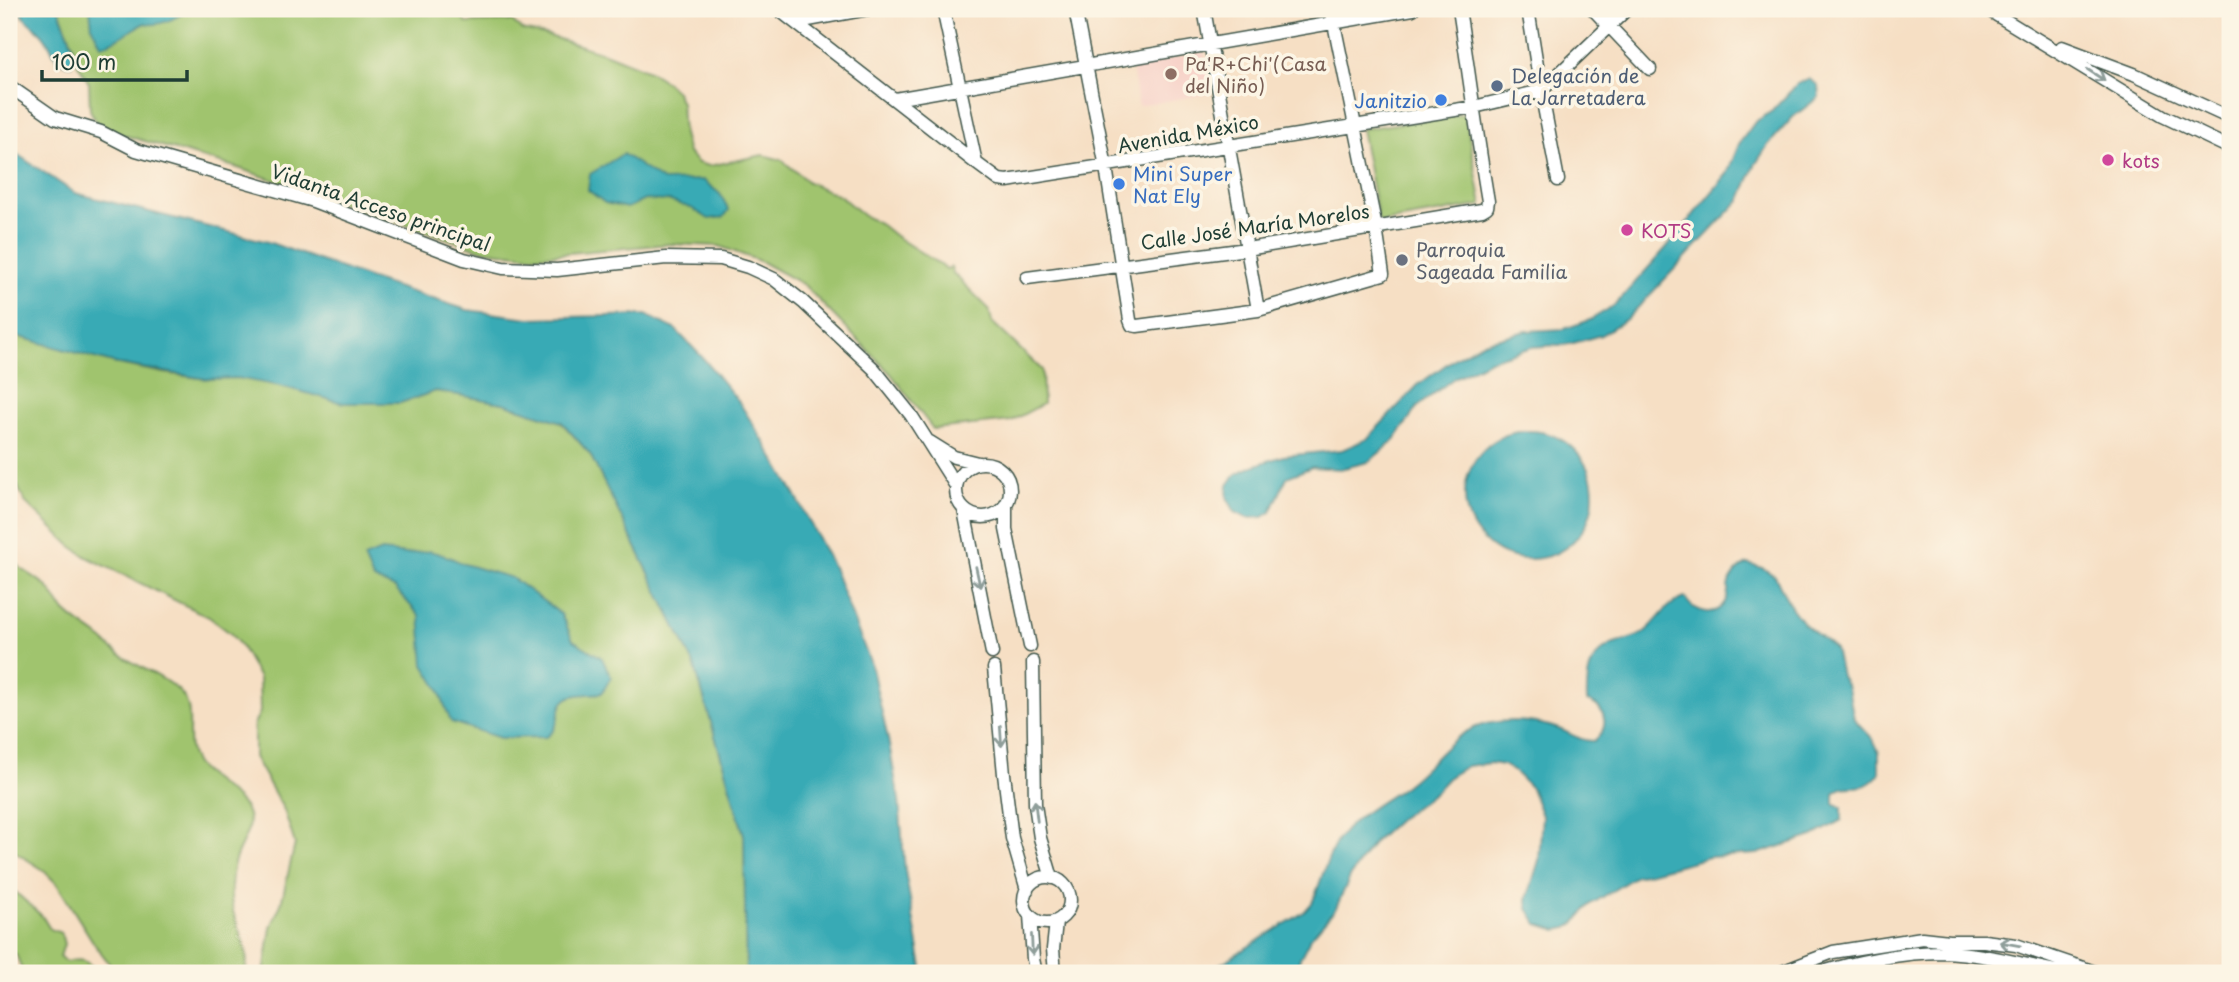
<svg xmlns="http://www.w3.org/2000/svg" width="2239" height="982" viewBox="0 0 2239 982" font-family="'Playpen Sans',sans-serif">
	<style>
		.built { fill: #f7d1c8 }
		.green { fill: #a0c46e; stroke: #608051; stroke-width: 2 }
		.water { fill: #39aab5; stroke: #2c7474; stroke-width: 2 }
		.lines { fill: none; stroke-linecap: round; stroke-linejoin: round }
		.minor-casing { stroke: #3f554a; stroke-width: 15 }
		.minor { stroke: #fff; stroke-width: 12 }
		.oneway { stroke: #8f9e9a }
		.education-dot { fill: #8d6e63; stroke: #fcf5e5; stroke-width: 2.5 }
		.service-dot { fill: #5c6f8a; stroke: #fcf5e5; stroke-width: 2.5 }
		.shop-dot { fill: #3f7fe0; stroke: #fcf5e5; stroke-width: 2.5 }
		.hotel-dot { fill: #d1479c; stroke: #fcf5e5; stroke-width: 2.5 }
		.worship-dot { fill: #6b7280; stroke: #fcf5e5; stroke-width: 2.5 }
		.labels { text-anchor: middle; dominant-baseline: central; stroke-width: 7; stroke-linejoin: round; paint-order: stroke }
		.education-label { font-size: 19px; fill: #785e54; stroke: #fcf5e5; text-anchor: start }
		.service-label { font-size: 19px; fill: #4e5e75; stroke: #fcf5e5; text-anchor: start }
		.shop-label { font-size: 19px; fill: #366cbe; stroke: #fcf5e5; text-anchor: end }
		.street-label { font-size: 19px; fill: #1f3d34; stroke: #fcf5e5 }
		.hotel-label { font-size: 19px; fill: #b23c85; stroke: #fcf5e5; text-anchor: start }
		.worship-label { font-size: 19px; fill: #5b616d; stroke: #fcf5e5; text-anchor: start }
	</style>
	<rect width="100%" height="100%" fill="#fcf5e5"/>
	<filter id="ink" filterUnits="userSpaceOnUse"><feTurbulence type="fractalNoise" baseFrequency=".0143" numOctaves="2"/><feDisplacementMap in="SourceGraphic" scale="14" xChannelSelector="R" yChannelSelector="G"/><feConvolveMatrix kernelMatrix="1 2 1 2 8 2 1 2 1" color-interpolation-filters="sRGB"/></filter>
	<filter id="wash" filterUnits="userSpaceOnUse"><feTurbulence type="fractalNoise" baseFrequency=".00686" numOctaves="4" result="noise"/><feDisplacementMap in="SourceGraphic" scale="28" xChannelSelector="R" yChannelSelector="G"/><feGaussianBlur stdDeviation="1.57" result="paint"/><feColorMatrix in="noise" values="0 0 0 0 0 0 0 0 0 0 0 0 0 0 0 0 0 1.4 0 .05"/><feComposite in="paint" operator="in"/></filter>
	<g filter="url(#wash)">
		<rect width="100%" height="100%" fill="#f6dfc4"/>
		<path class="built" d="M1204,52L1212,93L1138,106L1132,66Z"/>
		<path class="green" d="M59,9H457L466,23L511,21L522,30L549,36L607,54L649,71L666,82L676,91L681,103L683,134L688,153L698,163L709,166L763,155L782,160L808,182L840,196L864,216L879,223L895,236L947,269L951,267L953,273L989,309L992,322L1042,370L1043,404L1011,421L933,429L891,374L804,285L762,262L719,246L670,244L535,256L481,250L235,167L113,132L98,125L90,110L89,83L74,57V48Z
			M1465,114L1482,205L1379,223L1361,129Z
			M9,334L113,363L163,373L206,379L237,378L400,403L436,391L503,403L561,422L590,454L694,664L744,835L746,973H264L271,927L281,904L295,844L284,810L254,757V724L260,712L259,678L241,646L230,633L209,617L87,557L70,545L25,502L17,485L9,477Z
			M9,557C19,570 34,575 46,586C53,592 56,601 61,607C72,620 86,627 99,637C105,641 109,647 115,651C134,666 159,673 178,690C200,710 180,739 196,764C209,782 243,796 248,815C252,832 240,844 235,860C231,871 231,885 231,897C231,924 253,947 245,973H117L95,945L57,884L42,869L9,848Z
			M13,890L42,916L50,929L61,933L64,944L60,957L66,962C80,958 89,960 97,973H23L16,954L9,957V891Z"/>
		<path class="water" d="M20,9H59C64,28 78,46 71,65C54,64 52,45 42,34C33,24 24,22 20,9Z
			M90,9H191C177,16 161,28 145,23C130,30 117,42 101,45L92,27Z
			M1809,79L1818,85L1819,97L1793,117L1768,145L1755,165L1741,199L1628,318L1601,335L1570,344L1532,347L1490,360L1454,378L1418,406L1394,441L1368,462L1340,469L1312,467L1287,477L1271,512L1263,517L1247,518L1235,512L1227,497L1228,485L1236,474L1253,466L1283,456L1342,450L1367,439L1418,385L1455,358L1484,342L1526,331L1564,329L1590,320L1615,305L1666,248L1727,174L1739,144L1755,122L1772,111L1797,84Z
			M9,149L75,193L268,242L371,279L467,310L529,318L646,315L675,329L703,358L739,402L766,445L797,498L833,567L853,619L871,664L888,739L899,800L905,871L923,973H746L744,835L694,664L590,454L562,422L503,403L436,391L400,403H343L280,386L237,378L206,379L113,363L9,334Z
			M623,154L663,181L703,180L720,194L729,210L724,217L709,219L691,208L670,201L645,200L627,208L605,203L588,190L590,174Z
			M1465 495a64 64 0 1 1 128 0a64 64 0 1 1-128 0Z
			M381,551L407,554L430,551L449,557L464,564L512,578L561,614L573,640L602,658L611,677L602,693C593,694 582,694 573,696C552,702 565,726 546,737L500,738L451,722L438,688L424,665L420,616L395,588L373,579L364,558Z
			M1748,564L1762,568L1775,576L1791,607L1803,623L1835,649L1841,676L1848,688L1854,719L1873,739L1879,752V774C1861,797 1849,779 1834,793V803L1842,808V820L1813,836L1757,854L1709,857L1636,876L1590,905L1575,923L1567,928L1557,930L1538,924L1528,909L1527,899L1539,860L1542,816L1531,788L1515,772L1503,765L1490,763L1467,766L1450,776L1435,792L1399,819L1374,842L1351,875L1336,908L1311,937L1300,958L1296,973H1206L1304,912L1312,903C1322,881 1327,853 1342,834C1359,813 1385,801 1406,785C1445,755 1454,721 1512,721C1527,721 1545,724 1559,729C1572,734 1580,741 1594,741C1610,729 1607,707 1587,701C1586,675 1589,652 1617,643C1625,640 1637,638 1643,633C1659,622 1665,603 1685,598C1694,613 1717,619 1726,600C1730,592 1726,585 1731,578C1736,570 1739,568 1748,564Z"/>
	</g>
	<g filter="url(#ink)">
		<g class="lines">
			<g class="minor-casing">
				<path id="minor" d="M778,9L976,163L999,180L1007,181L1474,107L1541,91L1627,9
					M943,9L976,163
					M1075,9L1106,167L1130,320L1132,325L1137,326L1258,310L1383,274L1376,228L1331,9
					M1204,9L1258,310
					M1528,9L1541,91L1558,180
					M1593,9L1650,69
					M1987,9L2163,116L2230,148
					M797,22L868,9
					M2062,47L2134,74L2230,118
					M9,86L55,118L101,132L136,150L313,201L464,259L503,268L557,270L666,258L721,259L748,267L774,279L803,302L874,369L911,415L956,486
					M895,99L1413,9
					M1027,278L1247,249L1482,210L1487,207L1488,201C1477,137 1469,73 1459,9
					M930,442L954,457L978,463
					M956 490a27 27 0 1 1 54 0a27 27 0 1 1-54 0Z
					M1006,504V529L1030,646
					M964,510L992,653
					M1033,662L1035,804L1040,838L1052,878
					M994,668L1004,774L1012,838L1027,890
					M1024 900a23 23 0 1 1 46 0a23 23 0 1 1-46 0Z
					M1030,915L1033,959L1036,973
					M1055,973L1053,949L1056,922
					M1779,973L1833,952L1922,938L1949,941H1984L2016,945L2098,973
					M1820,973C1854,962 1905,952 1942,952C1983,953 2025,965 2065,973"/>
			</g>
			<use href="#minor" class="minor"/>
		</g>
		<defs><path id="oneway-shaft" d="M-6 0H5M1.5-3L5.5 0L1.5 3" fill="none" stroke-width="1.6" stroke-linecap="round" stroke-linejoin="round" transform="scale(1.75)"/></defs>
		<g class="oneway">
			<use href="#oneway-shaft" transform="translate(2096 75) rotate(33)"/>
			<use href="#oneway-shaft" transform="translate(978 577) rotate(78)"/>
			<use href="#oneway-shaft" transform="translate(1001 736) rotate(86)"/>
			<use href="#oneway-shaft" transform="translate(1036 811) rotate(-97)"/>
			<use href="#oneway-shaft" transform="translate(2010 944) rotate(-170)"/>
			<use href="#oneway-shaft" transform="translate(1032 945) rotate(87)"/>
		</g>
	</g>
	<circle class="education-dot" cx="1171" cy="74" r="7"/>
	<circle class="service-dot" cx="1497" cy="86" r="7"/>
	<g class="shop-dot">
		<circle cx="1441" cy="100" r="7"/>
		<circle cx="1119" cy="184" r="7"/>
	</g>
	<g class="hotel-dot">
		<circle cx="2108" cy="160" r="7"/>
		<circle cx="1627" cy="230" r="7"/>
	</g>
	<circle class="worship-dot" cx="1402" cy="260" r="7"/>
	<g class="labels">
		<g class="education-label">
			<text x="1185" y="63">Pa'R+Chi'(Casa<tspan x="1185" dy="22">del Niño)</tspan></text>
		</g>
		<g class="service-label">
			<text x="1511" y="75">Delegación de<tspan x="1511" dy="22">La Jarretadera</tspan></text>
		</g>
		<g class="shop-label">
			<text x="1427" y="100">Janitzio</text>
			<text x="1133" y="173" text-anchor="start">Mini Super<tspan x="1133" dy="22">Nat Ely</tspan></text>
		</g>
		<g class="street-label">
			<text transform="translate(1188 133) rotate(-10)">Avenida México</text>
			<text transform="translate(381 207) rotate(19)">Vidanta Acceso principal</text>
			<text transform="translate(1255 226) rotate(-8)">Calle José María Morelos</text>
		</g>
		<g class="hotel-label">
			<text x="2122" y="160">kots</text>
			<text x="1641" y="230">KOTS</text>
		</g>
		<g class="worship-label">
			<text x="1416" y="249">Parroquia<tspan x="1416" dy="22">Sageada Familia</tspan></text>
		</g>
	</g>
	<rect width="2239" height="982" fill="none" stroke="#fcf5e5" stroke-width="35"/>
	<path d="M42 70v10h145v-10" fill="none" stroke="#1f3d34" stroke-width="3.5"/>
	<text x="52" y="70" font-size="21" fill="#1f3d34" stroke="#fcf5e5" stroke-width="5" paint-order="stroke">100 m</text>
</svg>
